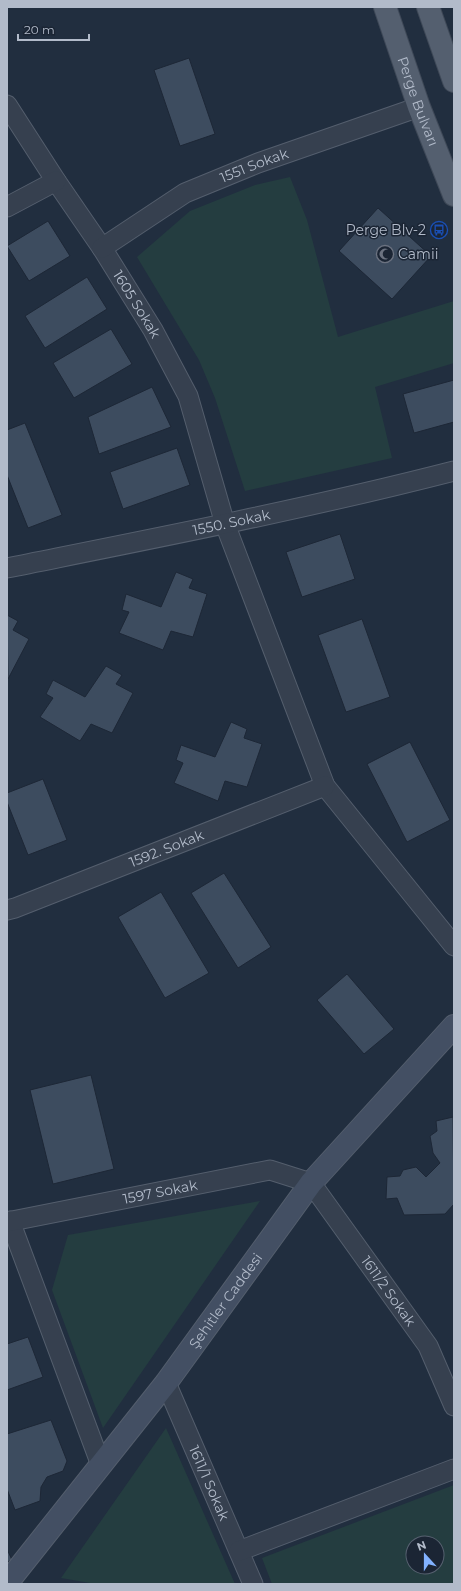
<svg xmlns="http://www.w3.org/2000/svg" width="461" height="1591" viewBox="0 0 461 1591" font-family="Montserrat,sans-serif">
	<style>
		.green { fill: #243d40; fill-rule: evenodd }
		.building { fill: #3d4c5f; stroke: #1d2736 }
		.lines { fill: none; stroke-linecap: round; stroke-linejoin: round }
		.street-casing { stroke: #545e6d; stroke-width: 21 }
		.secondary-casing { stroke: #545e6d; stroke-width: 24 }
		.primary-casing { stroke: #3f4958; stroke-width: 24 }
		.street { stroke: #36404f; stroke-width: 19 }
		.secondary { stroke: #434f63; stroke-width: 22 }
		.primary { stroke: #545f6f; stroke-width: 22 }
		.labels { text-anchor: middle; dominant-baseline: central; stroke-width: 3; stroke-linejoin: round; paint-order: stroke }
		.street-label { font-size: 14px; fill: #b2bbca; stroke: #1b2534 }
		.poi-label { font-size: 14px; fill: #b2bbca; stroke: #1b2534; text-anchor: end }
	</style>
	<rect width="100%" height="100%" fill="#212e3f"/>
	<path class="green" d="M290,177L307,220L338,337L454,301V363L375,387L392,458L245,491L215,398L199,360L137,257L190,211L255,185Z
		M260,1201L103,1428L52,1290L68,1235Z
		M166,1428L235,1584H96L61,1578Z
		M454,1485V1584H272L262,1558ZM413,1543H437V1567H413Z"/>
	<path class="building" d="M189,58L215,134L180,146L154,70Z
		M378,208L431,256L392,299L339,251Z
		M48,221L70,256L29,281L7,246Z
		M87,277L107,309L45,348L25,316Z
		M111,329L132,364L74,398L53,363Z
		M454,380V422L414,433L403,394Z
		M152,387L171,427L99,454L88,417Z
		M25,423L62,515L28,528L7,475V430Z
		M177,448L190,485L123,509L110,472Z
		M340,534L355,579L302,597L286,552Z
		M176,572L193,579L189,588L207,594L193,637L171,631L163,650L119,633L129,612L122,610L126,594L161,607Z
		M7,615L18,621L13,630L29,639L8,679Z
		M362,619L390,697L346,712L318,635Z
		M106,666L122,675L116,684L133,693L112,733L91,724L80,741L40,717L53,698L46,694L53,680L85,697Z
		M231,722L247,729L244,738L262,744L247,787L225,781L218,801L174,783L183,763L176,760L181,745L215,757Z
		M410,742L450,820L407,842L367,764Z
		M43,779L67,840L28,855L7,802V793Z
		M224,873L271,947L238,968L191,893Z
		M161,892L209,973L165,998L118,917Z
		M347,974L394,1029L364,1054L317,1000Z
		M91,1075L114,1169L53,1184L30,1090Z
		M453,1117L454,1204L445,1214L404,1215L397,1198L386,1199L387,1177L400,1176L403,1170L416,1167L426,1177L440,1163L433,1153L430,1136L437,1131L436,1121Z
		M28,1337L43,1377L7,1390V1344Z
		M51,1420L67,1461L63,1471L47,1477L41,1487L40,1501L15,1510L7,1489V1434Z
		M7,1549L12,1560L7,1562Z"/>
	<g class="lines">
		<g class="street-casing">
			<g id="street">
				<path id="s1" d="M7,105L56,181L102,248L153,330L188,396L225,524L325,786L454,946"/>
				<path d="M7,207L56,181"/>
				<path id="s2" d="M102,248L185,193L258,163L419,107"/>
				<path id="s3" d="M7,568C156,538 306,509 454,471"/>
				<path id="s4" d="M7,910L15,908L325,786"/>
				<path d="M10,1221L101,1465"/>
				<path id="s5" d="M7,1222L270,1170L311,1183L428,1346L454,1406"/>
				<path id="s6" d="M166,1383L253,1584"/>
				<path d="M239,1551L454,1469"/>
			</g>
		</g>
		<g class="secondary-casing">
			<g id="secondary">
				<path id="s7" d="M7,1583L166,1383L311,1183L454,1026"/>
			</g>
		</g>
		<g class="primary-casing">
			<g id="primary">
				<path id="s8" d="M385,7L419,107L454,195"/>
				<path d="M428,7L454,81"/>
			</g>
		</g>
		<use href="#street" class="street"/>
		<use href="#secondary" class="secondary"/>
		<use href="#primary" class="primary"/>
	</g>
	<defs>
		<g id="bus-ring" transform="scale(0.9)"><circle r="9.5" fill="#1b2534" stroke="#1a4fb4" stroke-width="1.5"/><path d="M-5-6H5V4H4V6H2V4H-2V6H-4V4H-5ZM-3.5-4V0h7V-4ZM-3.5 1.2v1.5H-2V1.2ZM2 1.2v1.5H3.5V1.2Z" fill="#1a4fb4"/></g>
		<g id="mosque-ring" transform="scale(0.9)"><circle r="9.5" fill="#1b2534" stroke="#6b7280" stroke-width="1.5"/><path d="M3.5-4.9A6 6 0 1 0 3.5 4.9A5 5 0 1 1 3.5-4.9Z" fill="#6b7280"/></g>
	</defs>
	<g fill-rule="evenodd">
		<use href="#bus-ring" x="439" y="230"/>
		<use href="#mosque-ring" x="385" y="254"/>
	</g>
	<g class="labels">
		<g class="street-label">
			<text stroke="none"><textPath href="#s8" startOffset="100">Perge Bulvarı</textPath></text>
			<text stroke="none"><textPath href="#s2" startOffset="174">1551 Sokak</textPath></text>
			<text stroke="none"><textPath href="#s1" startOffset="238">1605 Sokak</textPath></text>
			<text stroke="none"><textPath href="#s3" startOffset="229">1550. Sokak</textPath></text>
			<text stroke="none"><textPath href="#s4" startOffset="171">1592. Sokak</textPath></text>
			<text stroke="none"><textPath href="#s5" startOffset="156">1597 Sokak</textPath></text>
			<text stroke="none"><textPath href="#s5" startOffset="444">1611/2 Sokak</textPath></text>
			<text stroke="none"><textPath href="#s7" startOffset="357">Şehitler Caddesi</textPath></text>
			<text stroke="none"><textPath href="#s6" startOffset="109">1611/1 Sokak</textPath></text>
		</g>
		<g class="poi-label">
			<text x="426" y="230">Perge Blv-2</text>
			<text x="398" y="254" text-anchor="start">Camii</text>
		</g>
	</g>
	<rect width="461" height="1591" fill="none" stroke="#b2bbca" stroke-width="16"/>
	<g transform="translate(425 1555) rotate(339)"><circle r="19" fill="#1b2534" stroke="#576170"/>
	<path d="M0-3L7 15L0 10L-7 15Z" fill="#82b2ff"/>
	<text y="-6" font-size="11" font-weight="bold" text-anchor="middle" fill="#b2bbca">N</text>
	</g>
	<path d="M18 34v6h71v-6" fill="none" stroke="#b2bbca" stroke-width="2"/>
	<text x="24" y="34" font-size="12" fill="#b2bbca" stroke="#1b2534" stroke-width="3" paint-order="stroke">20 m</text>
</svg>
